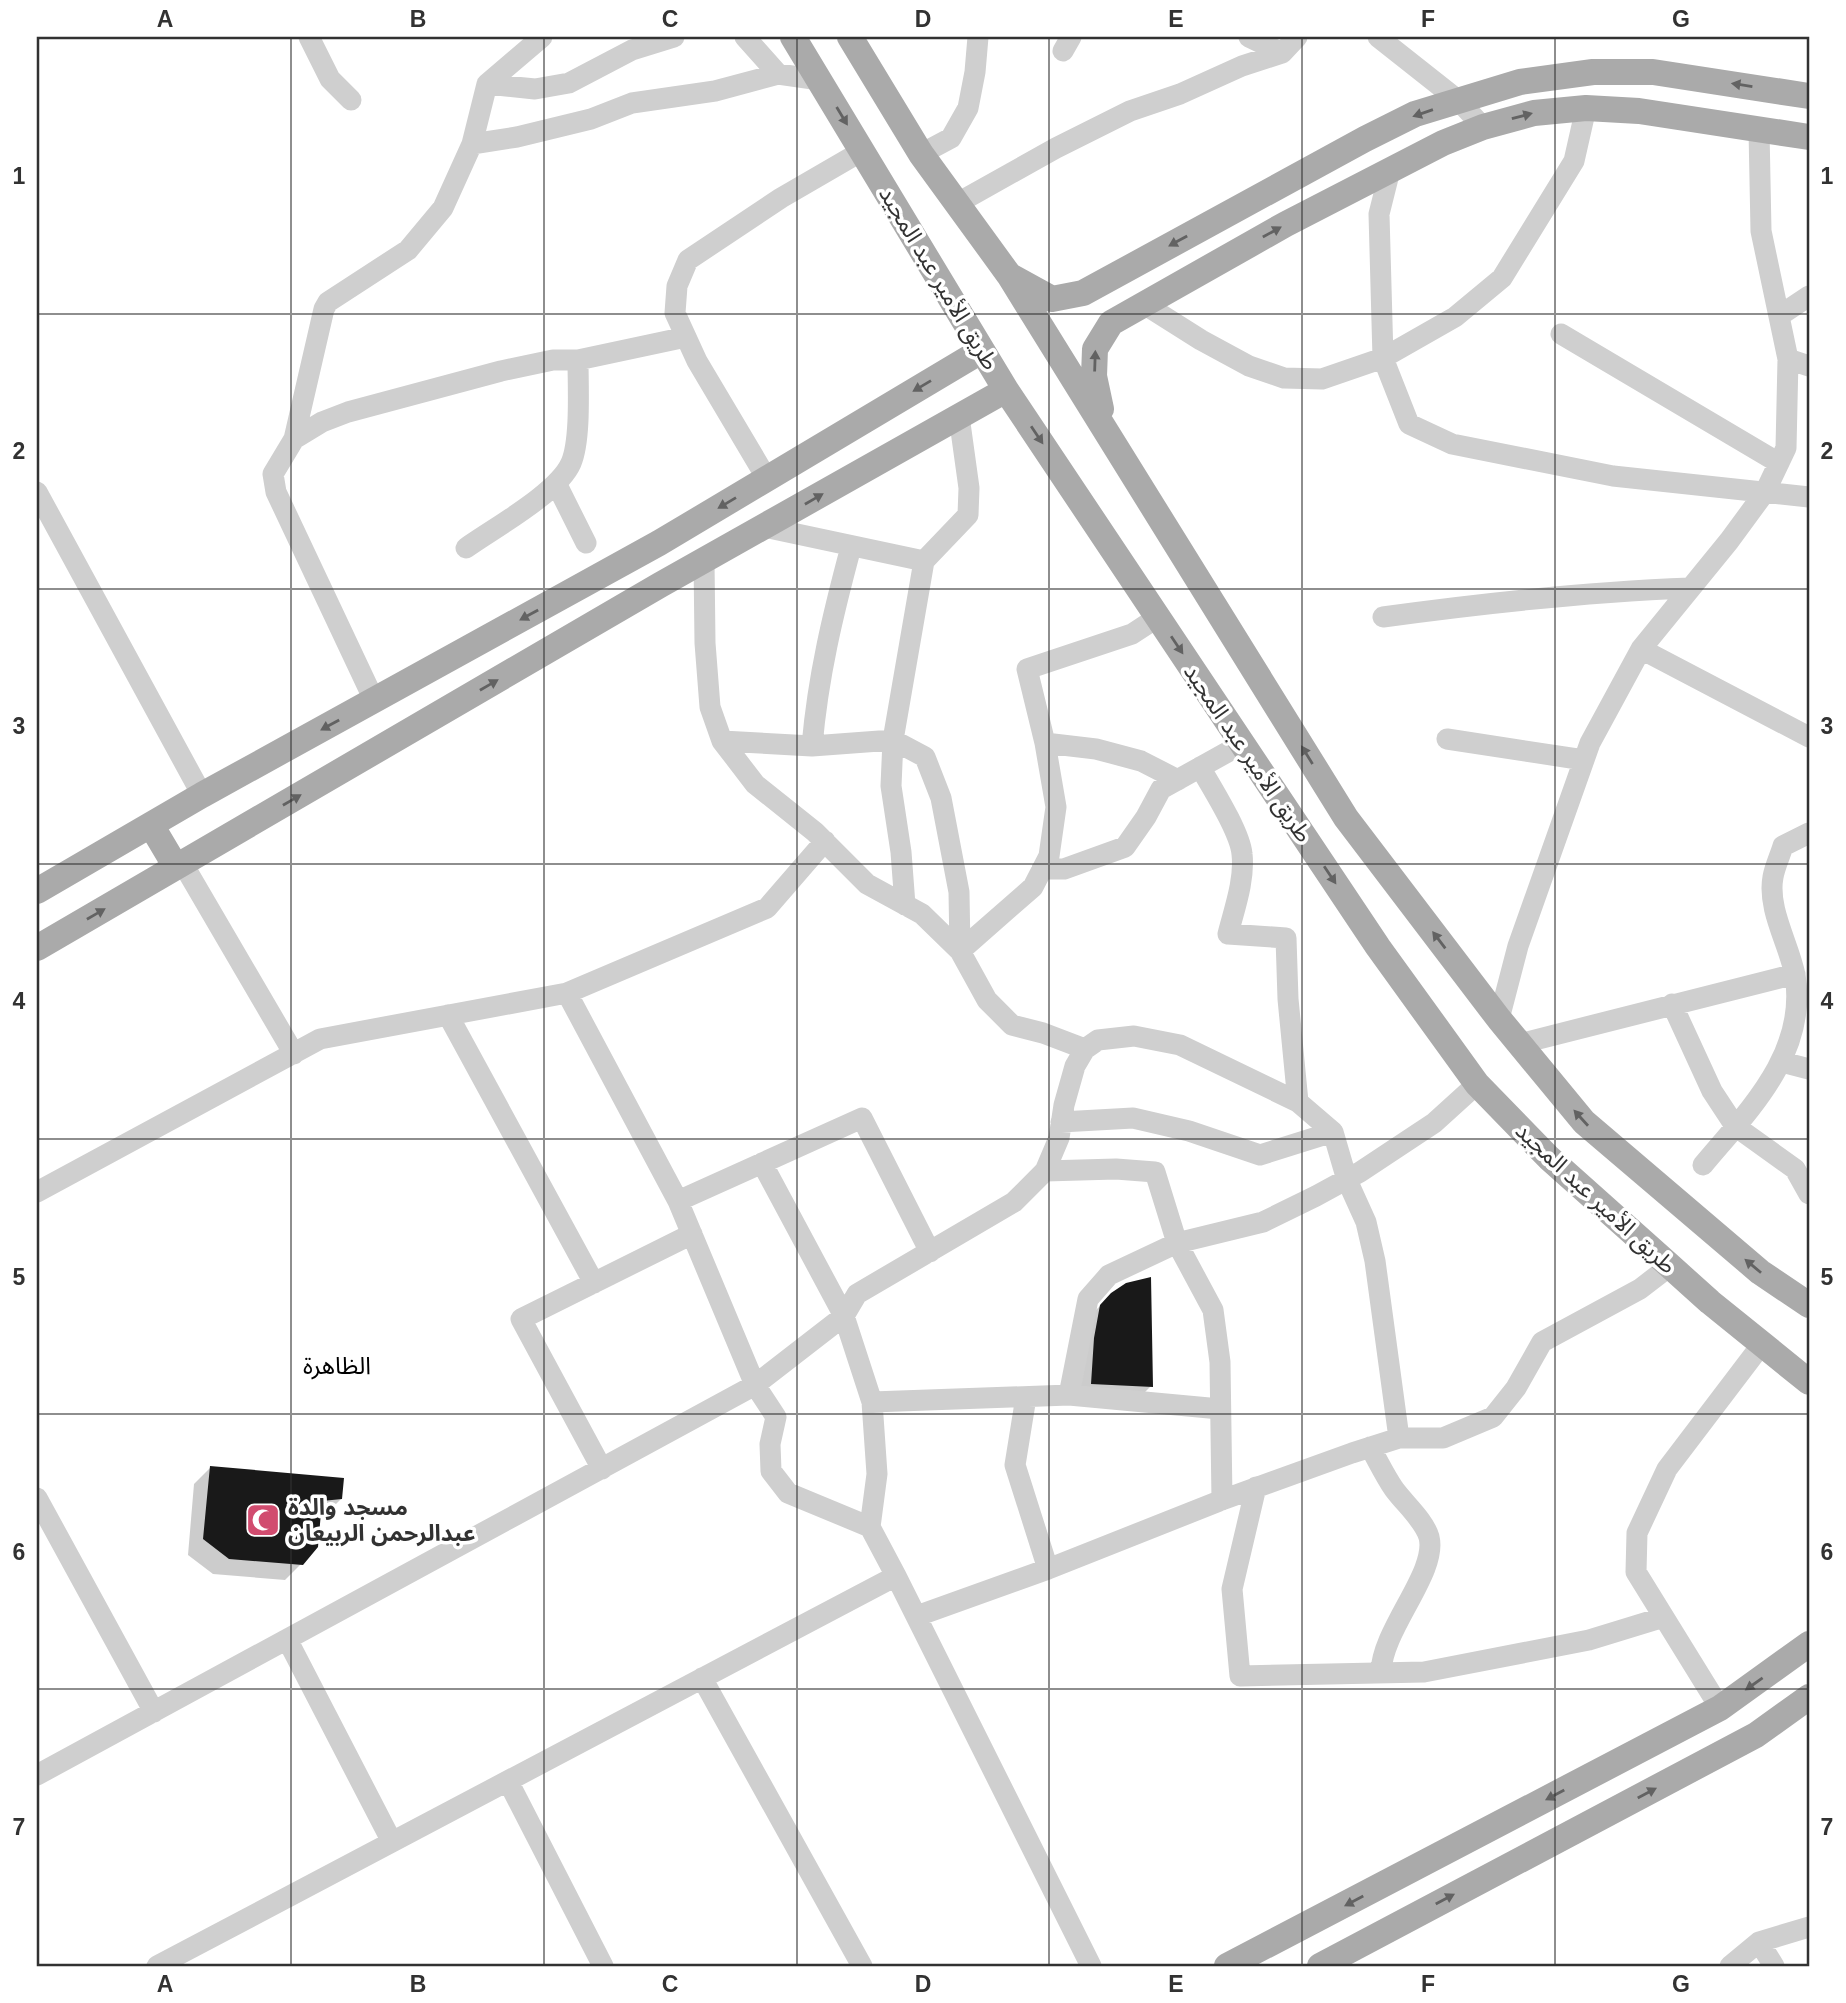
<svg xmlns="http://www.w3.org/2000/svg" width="1846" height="2003" viewBox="0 0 1846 2003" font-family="Arial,'Noto Sans Arabic',sans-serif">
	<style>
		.shadow { fill: #0003 }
		.building { fill: #191919 }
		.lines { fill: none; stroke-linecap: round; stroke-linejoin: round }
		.minor { stroke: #cfcfcf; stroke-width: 21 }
		.major { stroke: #aaa; stroke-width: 26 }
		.oneway { fill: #626262 }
		.grid { fill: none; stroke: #323232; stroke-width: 2; stroke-opacity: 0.55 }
		.labels { text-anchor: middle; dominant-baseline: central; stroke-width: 7; stroke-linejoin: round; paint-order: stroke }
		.street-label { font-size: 23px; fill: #323232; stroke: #fff }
		.poi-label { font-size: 23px; font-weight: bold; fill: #323232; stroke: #fff; text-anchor: start }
		.neighbourhood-label { font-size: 24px; fill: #000; stroke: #fff }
		.neatline { fill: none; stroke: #323232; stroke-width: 2.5 }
		.grid-label { font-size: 23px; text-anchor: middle; font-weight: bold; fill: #323232 }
	</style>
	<rect width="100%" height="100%" fill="#fff"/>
	<path class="shadow" d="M1112,1294L1151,1386L1135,1402L1076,1399L1095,1311Z
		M210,1468L341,1499L325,1515H319L301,1564L285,1580L213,1574L188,1555L194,1484Z"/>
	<path class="building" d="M1151,1277L1153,1387L1091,1384L1094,1338L1100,1305L1111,1293L1126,1283Z
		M210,1466L344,1478L342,1499L322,1501L318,1547L303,1565L229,1559L203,1539Z"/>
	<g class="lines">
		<path class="minor" d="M309,37L330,79L351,100
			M745,37L778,74
			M1249,37L1282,53
			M1378,37L1459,101L1483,127
			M1063,51L1071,37
			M487,84L535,89L569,83L632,50L674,37
			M1759,130L1761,231L1788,359L1809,366
			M472,144L517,137L591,119L632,103L715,91L778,74L820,80
			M921,154L951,138L968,108L975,72L978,37
			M1390,170L1379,214L1383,358L1409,424L1452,444L1613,476L1809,497
			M956,204L1056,148L1130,111L1180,94L1242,66L1282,53L1297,37
			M1144,304L1201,340L1249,366L1284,378L1322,379L1383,358L1455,317L1502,278L1574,161L1586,108
			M1779,316L1809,296
			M1561,334L1779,463
			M294,439L324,309L328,302L408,250L443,208L472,144L487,84L542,37
			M767,479L697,361L675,313L677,286L688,260L781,198L862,151
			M557,485L586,543
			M37,492L202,795
			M764,527L924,561
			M466,548C494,528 558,493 571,463C581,440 578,386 578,360
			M704,561L705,643L710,707L722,741L755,784L815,832L867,884L922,914L960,951L987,1000L1012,1025L1043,1033L1085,1049
			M1383,617C1485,603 1586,592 1690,588
			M1641,649L1809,737
			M374,700L276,492L273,474L294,439L322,422L348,412L501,371L553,360H578L686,337
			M1447,739L1584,760
			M722,741L812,746L893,740L925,757L941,798L959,892L960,951
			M1045,743L1096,749L1141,761L1178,780
			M812,746C818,676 833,614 851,547
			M1200,767C1212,788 1240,832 1242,854C1245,880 1234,910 1228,934L1286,938L1288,999L1298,1102
			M183,864L294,1054
			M1042,869H1064L1125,847L1146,817L1161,789L1242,744
			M905,905L901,852L891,786L893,740L924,561L968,515L969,488L959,416
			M960,951L1033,887L1049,856L1056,807L1045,743L1027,669L1132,634L1158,617
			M567,993L767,908L825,841
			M1672,1004L1712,1091L1735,1126L1795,1169L1809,1194
			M448,1015L594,1283
			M1499,1019L1518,946L1590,743L1641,649L1729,541L1765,492L1786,448L1788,359
			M1519,1044L1795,974
			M1782,1062L1809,1069
			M1061,1122L1133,1118L1189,1131L1260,1155L1333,1132
			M762,1163L844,1316L872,1402L877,1474L870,1527
			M1703,1165C1749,1110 1808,1053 1795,975C1789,944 1767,909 1773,877C1775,866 1780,856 1783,846L1809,833
			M1045,1171L1116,1169L1155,1172L1177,1243L1213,1310L1220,1362L1222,1500
			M37,1192L320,1039L567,993L678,1201
			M930,1252L862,1118L678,1201L755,1385L776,1417L770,1444L771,1471L788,1493L870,1527L896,1576L1091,1966
			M1069,1395L1088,1299L1109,1275L1177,1243L1263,1222L1316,1196L1360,1172L1434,1123L1477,1084
			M1026,1397L1015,1465L1048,1569
			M872,1402L1069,1395L1220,1409
			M1370,1447C1378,1461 1385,1476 1394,1489C1405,1504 1424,1520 1429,1537C1438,1572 1382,1629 1381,1672
			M602,1469L521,1319L692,1234
			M1256,1487L1232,1589L1240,1676L1424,1672L1589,1640L1664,1617
			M37,1498L154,1712
			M917,1616L1048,1569L1222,1500L1352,1453L1399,1438H1443L1493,1417L1516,1388L1542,1342L1640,1289L1670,1266
			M288,1641L392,1842
			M702,1678L862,1966
			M1720,1708L1636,1572L1637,1533L1667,1469L1762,1344
			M37,1775L755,1385L844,1316L857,1294L1014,1202L1045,1171L1059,1138L1064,1105L1075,1066L1085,1049L1098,1040L1134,1036L1180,1045L1298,1102L1333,1132L1347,1180L1366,1222L1375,1261L1399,1438
			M508,1781L603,1966
			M1759,1942L1774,1966
			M157,1966L896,1576
			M1730,1966L1759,1942L1809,1927"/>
		<path class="major" d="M793,37L1006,390L1378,947L1477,1084L1549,1158L1670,1266L1710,1302L1809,1382
			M850,37L921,154L1009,275L1346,818L1499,1019L1584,1122L1760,1272L1809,1305
			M1012,277L1052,299L1083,293L1365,139L1415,114L1520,82L1593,72H1653L1809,96
			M1101,409L1094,376L1095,349L1111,323L1286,224L1443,143L1483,127L1534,113L1586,108L1639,111L1809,137
			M151,825L176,867
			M37,891L202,795L659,543L981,351
			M37,948L660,585L1006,390
			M1227,1966L1720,1708L1809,1644
			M1320,1966L1756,1735L1809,1697"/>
	</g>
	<defs><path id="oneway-solid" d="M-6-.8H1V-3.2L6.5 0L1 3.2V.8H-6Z" transform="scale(1.75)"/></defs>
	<g class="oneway">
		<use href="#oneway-solid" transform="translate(1742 85) rotate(-171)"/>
		<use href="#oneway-solid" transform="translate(1423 113) rotate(161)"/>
		<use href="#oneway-solid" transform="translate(842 116) rotate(59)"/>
		<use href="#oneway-solid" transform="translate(1522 116) rotate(-15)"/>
		<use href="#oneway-solid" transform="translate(1272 232) rotate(-29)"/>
		<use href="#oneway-solid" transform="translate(1178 241) rotate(151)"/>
		<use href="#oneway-solid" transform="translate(1095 361) rotate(-88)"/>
		<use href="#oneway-solid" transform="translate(922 386) rotate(149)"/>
		<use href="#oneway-solid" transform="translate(1037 435) rotate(56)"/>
		<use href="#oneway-solid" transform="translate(814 499) rotate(-30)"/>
		<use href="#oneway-solid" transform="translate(727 503) rotate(149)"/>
		<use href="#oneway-solid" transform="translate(529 615) rotate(151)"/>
		<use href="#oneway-solid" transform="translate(1177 645) rotate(56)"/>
		<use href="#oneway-solid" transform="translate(489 685) rotate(-30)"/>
		<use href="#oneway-solid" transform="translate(330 725) rotate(151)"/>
		<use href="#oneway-solid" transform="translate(1307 755) rotate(-122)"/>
		<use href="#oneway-solid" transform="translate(292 800) rotate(-30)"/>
		<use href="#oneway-solid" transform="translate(1330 875) rotate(56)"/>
		<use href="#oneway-solid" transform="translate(96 914) rotate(-30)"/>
		<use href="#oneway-solid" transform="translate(1439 940) rotate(-127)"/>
		<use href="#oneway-solid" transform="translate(1581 1118) rotate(-132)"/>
		<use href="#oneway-solid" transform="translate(1753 1266) rotate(-140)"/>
		<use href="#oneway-solid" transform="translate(1754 1684) rotate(145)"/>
		<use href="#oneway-solid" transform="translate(1647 1793) rotate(-28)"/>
		<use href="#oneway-solid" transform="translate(1555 1795) rotate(152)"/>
		<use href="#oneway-solid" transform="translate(1445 1899) rotate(-28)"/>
		<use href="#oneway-solid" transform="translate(1354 1901) rotate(152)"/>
	</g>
	<path class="grid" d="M291,37V1966M544,37V1966M797,37V1966M1049,37V1966M1302,37V1966M1555,37V1966M37,314H1809M37,589H1809M37,864H1809M37,1139H1809M37,1414H1809M37,1689H1809"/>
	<defs>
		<g id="mosque-square" transform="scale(1.75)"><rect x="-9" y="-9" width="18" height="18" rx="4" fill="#d14c6f" stroke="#fff"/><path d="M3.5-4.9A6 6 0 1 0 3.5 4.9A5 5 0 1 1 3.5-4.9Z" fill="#fff"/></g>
	</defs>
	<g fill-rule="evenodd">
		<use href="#mosque-square" x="263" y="1520"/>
	</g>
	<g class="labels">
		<g class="street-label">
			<text transform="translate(939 278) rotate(59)">طريق الأمير عبد المجيد</text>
			<text transform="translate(1248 753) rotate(56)">طريق الأمير عبد المجيد</text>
			<text transform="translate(1596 1198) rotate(43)">طريق الأمير عبد المجيد</text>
		</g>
		<g class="poi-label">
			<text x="288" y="1507">مسجد والدة<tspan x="288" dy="26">عبدالرحمن الربيعان</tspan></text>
		</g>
		<g class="neighbourhood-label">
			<text x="337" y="1365">الظاهرة</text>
		</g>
	</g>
	<rect width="1846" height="2003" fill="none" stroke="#ffffff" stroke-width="77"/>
	<rect x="38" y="38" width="1770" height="1927" class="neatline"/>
	<g class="grid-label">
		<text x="165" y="27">A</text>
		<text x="418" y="27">B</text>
		<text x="670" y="27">C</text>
		<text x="923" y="27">D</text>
		<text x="1176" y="27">E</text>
		<text x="1428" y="27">F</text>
		<text x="1681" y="27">G</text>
		<text x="19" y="184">1</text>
		<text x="1827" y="184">1</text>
		<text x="19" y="459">2</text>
		<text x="1827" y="459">2</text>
		<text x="19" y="734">3</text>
		<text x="1827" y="734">3</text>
		<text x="19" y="1009">4</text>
		<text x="1827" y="1009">4</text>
		<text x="19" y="1285">5</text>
		<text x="1827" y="1285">5</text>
		<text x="19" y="1560">6</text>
		<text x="1827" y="1560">6</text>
		<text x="19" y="1835">7</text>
		<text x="1827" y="1835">7</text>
		<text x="165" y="1992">A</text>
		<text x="418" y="1992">B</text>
		<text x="670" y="1992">C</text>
		<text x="923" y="1992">D</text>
		<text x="1176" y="1992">E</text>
		<text x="1428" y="1992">F</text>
		<text x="1681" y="1992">G</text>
	</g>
</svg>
